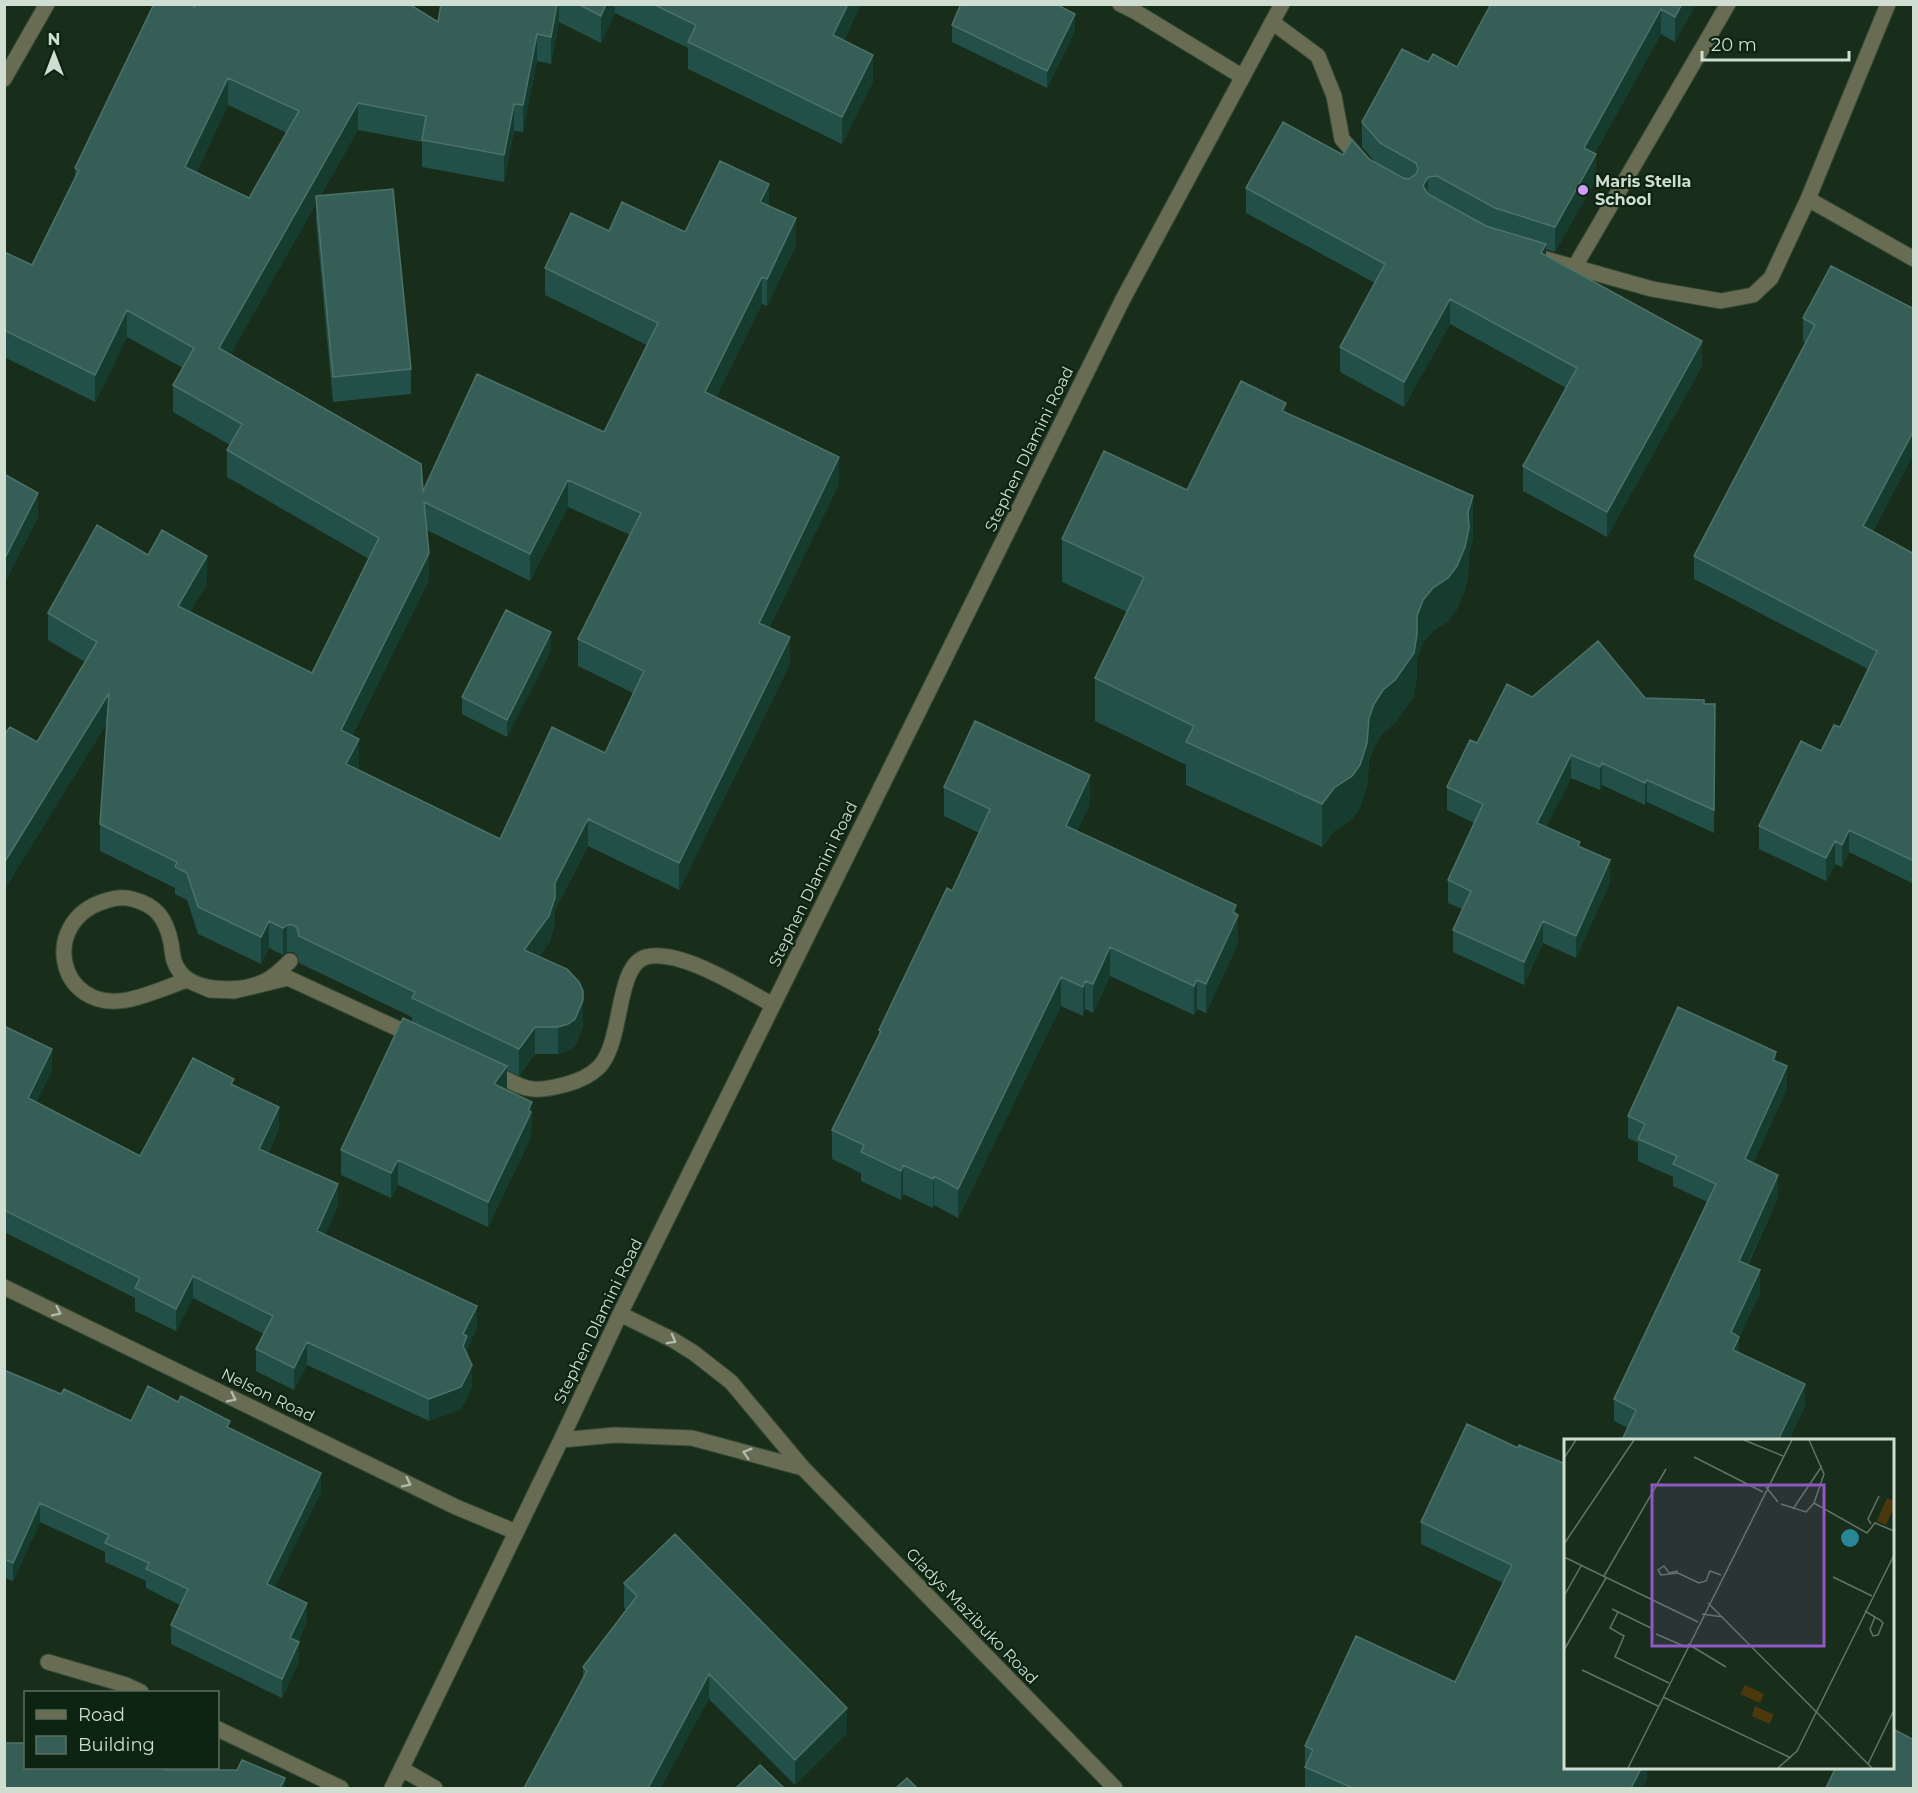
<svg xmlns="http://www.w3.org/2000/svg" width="1918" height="1793" viewBox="0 0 1918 1793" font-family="Montserrat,sans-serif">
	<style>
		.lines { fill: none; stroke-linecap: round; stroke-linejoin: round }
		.minor-casing { stroke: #354a38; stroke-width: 17 }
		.minor { stroke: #686c52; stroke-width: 15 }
		.wall { fill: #224f47; fill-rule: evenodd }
		.shaded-wall { fill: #163b2f }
		.building { fill: #355e56; stroke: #4d7269; stroke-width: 1.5; fill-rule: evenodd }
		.oneway { stroke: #b1bbab }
		.poi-dot { fill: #d29cfd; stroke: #0e2412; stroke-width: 2 }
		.labels { text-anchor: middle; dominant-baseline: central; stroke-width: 4.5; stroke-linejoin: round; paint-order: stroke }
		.poi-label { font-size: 16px; font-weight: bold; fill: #d0ddd1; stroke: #0e2412; text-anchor: start }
		.street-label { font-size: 16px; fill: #d0ddd1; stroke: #0e2412 }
		.inset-road { fill: none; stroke: #627464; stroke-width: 1.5 }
		.view { fill: #9058c4; fill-opacity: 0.15; stroke: #9058c4; stroke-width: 3 }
		.inset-edge { fill: none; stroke: #d0ddd1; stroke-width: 3 }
	</style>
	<rect width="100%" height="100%" fill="#182e1b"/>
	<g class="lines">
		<g class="minor-casing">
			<path id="minor" d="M1120,4L1136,12L1243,77
				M1272,22L1318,56L1334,96L1342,139L1362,162
				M4,79L47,4
				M1808,199L1914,259
				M1542,258L1652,289L1721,301L1753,295L1771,278L1808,199L1888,4
				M1574,268L1728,4
				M290,961C283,968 274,977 265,981C243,992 196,993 180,972C172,962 173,954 171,943C166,918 156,905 132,899C124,897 113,898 105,901C39,921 57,1013 127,1000C147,996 167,987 187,980L210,990L234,991L288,978L416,1037
				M490,1071C525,1088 527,1095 567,1084C578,1081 591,1075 599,1067C624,1041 615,966 646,957C680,948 743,989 773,1005
				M4,1287L456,1507L516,1532
				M620,1314L673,1340L694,1353L731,1382L803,1468L1115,1788
				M561,1440L615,1435L692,1438L803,1468
				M48,1662L126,1685L141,1692
				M218,1729L341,1788
				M402,1769L435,1788
				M392,1788L561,1440L620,1314L1123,299L1282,4"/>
		</g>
		<use href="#minor" class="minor"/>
	</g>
	<path class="wall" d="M441,4H861L844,40L873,82L842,144L688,69V48L615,13L601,43L559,22L551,64L537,61L523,132L514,131L504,182L422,167V142L358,130L321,195L411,369V394L333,402L316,221V204L230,354L423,491L604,432L647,345L545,295V268L609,231L685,232L769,205L796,245L767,306L762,304L716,397L839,484L769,628L790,664L679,890L588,846L555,910V925L549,943L539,957L583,1027L575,1046L568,1051L558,1054H535L519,1076L507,1070V1090L532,1127L531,1130V1137L488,1227L398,1185L391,1198L341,1175V1150L412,1022V1017L299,963L297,955L293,952H287L283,955L269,948L261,964L198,934L187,900L175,894V888L100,851V824L107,723L4,890V735L37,742L85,662L48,640V613L148,555L207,584L190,612L312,673L369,559L227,477V450L230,445L173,412V385L183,368L127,337L95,402L4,357V252L32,265L75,178V168L195,7L438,22ZM228,105L287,133L249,198L196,173ZM568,507L630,535L578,639V666L633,693L605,753L500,839L358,769L359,766L352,736L429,580L427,530L530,581Z
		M1491,4H1696L1675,42L1661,34L1595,153L1596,179L1555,252L1546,249V255L1702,366L1607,537L1523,491V466L1566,388L1450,324L1404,407L1340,372V347L1375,283L1246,213V188L1343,155L1369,159L1376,163L1362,147V122L1428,62L1457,67Z
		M952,25L1075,31L1047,88L952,42Z
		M1914,309V453L1873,531L1914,554V884L1849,852L1842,867L1835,864L1826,881L1759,849V826L1840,727L1868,669L1694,579V556L1805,342L1803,341V318Z
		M1286,413L1473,539L1469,553V570L1465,590L1457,609L1448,621L1433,631L1423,643L1417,659V677L1414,696L1395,723L1383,733L1374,747L1369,761L1367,786L1360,808L1352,819L1334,831L1322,847L1186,785V765L1095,721V678L1127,612L1062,582V539L1187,490Z
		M551,650L507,737L462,714V697Z
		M1532,697L1645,698L1704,704H1715L1714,833L1647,802L1645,805L1602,785L1600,790L1571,778L1546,827L1580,846L1610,883L1576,958L1543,943L1524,985L1453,952V930L1462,909L1448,903V880L1474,823L1447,810V787L1477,743Z
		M944,787L1090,804L1077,831L1236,914L1238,943L1206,1013L1197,1009L1194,1015L1110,976L1093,1013L1085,1009L1083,1016L1061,1006L958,1218L934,1205L933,1208L903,1194L901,1200L861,1181V1173L832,1159V1130L879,1035V1030L952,891L979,833L944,816Z
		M4,1026L52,1071L36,1102L140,1156L234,1085L279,1129L268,1153L338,1206L325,1235L477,1328L467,1349L472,1387L461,1409L429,1421L307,1365L294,1390L256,1371V1349L264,1334L193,1298L176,1331L135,1311V1298L4,1232Z
		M1776,1062L1787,1089L1753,1163L1778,1197L1748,1265L1760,1293L1739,1337V1353L1805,1406L1789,1440H1622L1628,1428L1614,1421V1399L1707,1202L1673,1186V1177L1638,1161V1143L1628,1138V1116Z
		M4,1370L61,1394L131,1421L230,1429L321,1492L274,1588L307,1622L298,1641L299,1661L282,1698L171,1644V1625L180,1605L146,1588V1581L105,1562V1552L40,1522L13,1581L4,1578Z
		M1518,1448L1566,1767H1647V1779L1642,1788H1305V1746L1455,1682L1503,1583L1421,1544V1522Z
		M624,1583L847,1733L795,1785L709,1699L583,1680V1667L626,1610L624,1608Z"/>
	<path class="shaded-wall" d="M557,4H559V22L551,64V37Z
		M606,4H615V13L601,43V16Z
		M848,4H861L833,62V35Z
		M1682,4H1696L1675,42V17Z
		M1661,9V34L1584,173V148Z
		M1075,14V31L1047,88V71Z
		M537,34V61L523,132V105Z
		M873,55V82L842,144V117Z
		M228,78V105L185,195V167Z
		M358,103V130L317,202L316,196V204L219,375V348Z
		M514,104V131L504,182V155Z
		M1596,154V179L1555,252V227Z
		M1428,177V202L1423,186Z
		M769,184V211L760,202Z
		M796,218V245L767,306V279Z
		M1546,244V269L1541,253Z
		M762,277V304L705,419V392Z
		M1450,299V324L1404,407V382Z
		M127,310V337L95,402V375Z
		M1702,341V366L1607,537V512Z
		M1286,403V446L1282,411Z
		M1914,430V453L1863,549V526Z
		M839,457V484L759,650V623Z
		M568,480V507L530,581V554Z
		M38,493V518L4,585V560Z
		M1473,496V539L1469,553V570L1465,590L1457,609L1448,621L1433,631L1423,643L1417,659V677L1414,696L1395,723L1383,733L1374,747L1369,761L1367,786L1360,808L1352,819L1334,831L1322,847V804L1369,718L1374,704L1417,616L1423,600L1468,512Z
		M429,553V580L341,757V730Z
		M207,556V584L178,633V606Z
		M551,632V650L507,737V720Z
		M790,637V664L679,890V863Z
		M109,693V720L4,890V863Z
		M359,739V766L346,791V764Z
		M1571,755V778L1537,845V823Z
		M1602,763V785L1600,790V767Z
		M1090,775V804L1066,854V826Z
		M1647,780V802L1645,805V783Z
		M588,819V846L555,910V925L549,943L524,977V950L555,883Z
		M1849,830V852L1842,867V845Z
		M1835,841V864L1826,881V858Z
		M1610,860V883L1576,958V936Z
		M1236,905V919L1238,915V943L1206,1013V984Z
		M269,921V948L261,964V937Z
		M1543,921V943L1524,985V962Z
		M287,925V952L283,955V928Z
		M1110,947V976L1093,1013V984Z
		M1061,977V1006L958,1218V1189Z
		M1197,980V1009L1194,1015V986Z
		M1085,981V1009L1083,1016V987Z
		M583,1000V1027L575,1046L568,1051L558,1054V1027Z
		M535,1027V1054L519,1076V1049Z
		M52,1049V1071L28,1120V1098Z
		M1776,1052V1074L1773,1060Z
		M507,1066V1091L494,1084Z
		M1787,1066V1089L1745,1182V1159Z
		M532,1102V1127L531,1130V1137L488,1227V1202Z
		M279,1107V1129L259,1171V1149Z
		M398,1160V1185L391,1198V1173Z
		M903,1165V1194L901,1200V1171Z
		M1778,1175V1197L1739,1283V1261Z
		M934,1176V1205L933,1208V1179Z
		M338,1184V1206L317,1253V1231Z
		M1760,1270V1293L1731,1355V1332Z
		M193,1276V1298L176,1331V1309Z
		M477,1306V1328L467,1349V1358L463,1368V1334Z
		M1739,1337V1359L1733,1350Z
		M307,1342V1365L294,1390V1368Z
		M472,1365V1387L461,1409L429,1421V1399Z
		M1805,1384V1406L1789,1440H1778Z
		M321,1473V1492L267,1603V1584Z
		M40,1503V1522L13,1581V1563Z
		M307,1603V1622L290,1656V1638Z
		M299,1642V1661L282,1698V1679Z
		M709,1674V1699L661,1788H648Z
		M847,1708V1733L795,1785V1760Z
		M1642,1767H1647V1779L1642,1788H1631Z
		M285,1778V1788H280Z"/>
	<path class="building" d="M154,4H189L195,7L196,4H409L438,22L441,4H557L551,37L537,34L523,105L514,104L504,155L422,140L426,116L358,103L219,348L421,464L423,491L477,374L604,432L658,323L545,268L571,213L609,231L622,202L685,232L720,161L769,184L760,202L796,218L767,279L762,277L705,392L839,457L759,623L790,637L679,863L588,819L555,883V898L549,916L524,950L567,969L579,982L583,991V1000L575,1019L568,1024L558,1027H535L519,1049L412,998L415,992L299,936L297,928L293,925H287L283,928L269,921L261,937L198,907L187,873L175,867L177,862L100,824L109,693L4,863V735L10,727L37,742L97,642L48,613L97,525L148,555L162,530L207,556L178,606L312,673L379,538L227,450L242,424L173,385L194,348L127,310L95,375L4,330V252L32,265L79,170L75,168ZM228,78L299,111L249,198L185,167ZM568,480L641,513L578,639L644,671L605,753L552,727L500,839L346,764L359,739L341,730L429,553L424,502L530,554Z
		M578,4H606L601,16Z
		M653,4H848L833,35L873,55L842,117L688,42L696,25Z
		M961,4H1056L1075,14L1047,71L952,25Z
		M1491,4H1682L1675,17L1661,9L1584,148L1596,154L1555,227L1495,208L1437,176L1428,177L1423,186L1428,194L1486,226L1546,244L1541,253L1702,341L1607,512L1523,466L1577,368L1450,299L1404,382L1340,347L1385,264L1246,188L1283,122L1343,155L1352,140L1369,159L1403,178L1409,179L1416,174L1418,169L1416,163L1380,143L1362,122L1402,49L1428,62L1433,54L1457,67Z
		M393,189L411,369L333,377L316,196Z
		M1831,266L1914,309V430L1863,526L1914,554V861L1849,830L1842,845L1835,841L1826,858L1759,826L1801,741L1821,751L1834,725L1840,727L1877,651L1694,556L1815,325L1803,318Z
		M1241,381L1286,403L1282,411L1473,496L1468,512L1469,528L1465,547L1457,566L1448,578L1433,588L1423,600L1417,616V634L1414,653L1395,680L1383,690L1374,704L1369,718L1367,743L1360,765L1352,776L1334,788L1322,804L1186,742L1194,726L1095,678L1144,577L1062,539L1104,451L1187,490Z
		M4,474L38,493L4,560Z
		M506,610L551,632L507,720L462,697Z
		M1598,641L1645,698L1704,700V704H1715L1714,810L1647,780L1645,783L1602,763L1600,767L1571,755L1537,823L1580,842L1578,846L1610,860L1576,936L1543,921L1524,962L1453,930L1471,891L1448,880L1483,804L1447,787L1470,740L1477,743L1507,684L1532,697Z
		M975,721L1090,775L1066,826L1236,905L1233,912L1238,915L1206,984L1197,980L1194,986L1110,947L1093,984L1085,981L1083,987L1061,977L958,1189L934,1176L933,1179L903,1165L901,1171L861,1152L864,1145L832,1130L881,1031L879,1030L947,888L952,891L990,809L944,787Z
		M1678,1007L1776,1052L1773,1060L1787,1066L1745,1159L1778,1175L1739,1261L1760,1270L1731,1332L1739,1337L1733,1350L1805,1384L1778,1440H1622L1636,1410L1614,1399L1716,1184L1673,1164L1677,1156L1638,1139L1645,1124L1628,1116Z
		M403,1018L507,1066L494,1084L532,1102L528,1110L531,1112L488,1202L398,1160L391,1173L341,1150Z
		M4,1026L52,1049L28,1098L140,1156L193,1058L234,1079L231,1084L279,1107L259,1149L338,1184L317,1231L477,1306L463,1334L467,1336L463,1346L472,1365L461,1387L429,1399L307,1342L294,1368L256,1349L273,1316L193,1276L176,1309L135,1288L140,1278L4,1210Z
		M4,1370L61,1394L64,1389L131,1421L148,1386L178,1402L181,1396L230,1421L227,1427L321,1473L267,1584L307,1603L290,1638L299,1642L282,1679L171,1625L188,1589L146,1569L149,1563L105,1543L109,1535L40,1503L13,1563L4,1559Z
		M1467,1424L1518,1448L1519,1445L1566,1464V1767H1642L1631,1788H1353L1305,1767L1313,1750L1305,1746L1356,1636L1455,1682L1512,1565L1421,1522Z
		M675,1534L847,1708L795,1760L709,1674L648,1788H524L587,1671L583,1667L637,1596L624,1583Z
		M1893,1729L1914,1740V1788H1826L1836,1767H1893Z
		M4,1743H26V1767H164V1770H237L242,1760L285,1778L280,1788H4Z
		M760,1765L784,1788H736Z
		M907,1778L917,1788H896Z"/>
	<defs><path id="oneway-chevron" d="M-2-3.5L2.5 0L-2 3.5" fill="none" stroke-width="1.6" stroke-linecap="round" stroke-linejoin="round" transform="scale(1.5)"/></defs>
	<g class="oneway">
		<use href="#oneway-chevron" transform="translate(57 1312) rotate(26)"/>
		<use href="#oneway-chevron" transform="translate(672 1340) rotate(29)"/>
		<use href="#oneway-chevron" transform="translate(232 1398) rotate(26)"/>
		<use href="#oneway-chevron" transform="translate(747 1453) rotate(-163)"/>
		<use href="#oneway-chevron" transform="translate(407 1483) rotate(26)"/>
	</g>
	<circle class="poi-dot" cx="1583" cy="190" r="6"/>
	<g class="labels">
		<g class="poi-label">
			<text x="1595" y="181">Maris Stella<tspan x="1595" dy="18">School</tspan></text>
		</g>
		<g class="street-label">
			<text transform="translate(1029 449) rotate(-64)">Stephen Dlamini Road</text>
			<text transform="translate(813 884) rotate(-64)">Stephen Dlamini Road</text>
			<text transform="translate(598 1321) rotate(-64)">Stephen Dlamini Road</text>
			<text transform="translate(268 1395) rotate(26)">Nelson Road</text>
			<text transform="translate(972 1616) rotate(46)">Gladys Mazibuko Road</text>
		</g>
	</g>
	<g transform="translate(1564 1439)">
		<rect width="330" height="330" fill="#182e1b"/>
		<path d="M323,59L330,62V68L322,86L313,82ZM181,246L200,255L196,264L176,255ZM191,267L210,276L205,285L188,277Z" fill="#4c380d"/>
		<path d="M277 99a9 9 0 1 1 18 0a9 9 0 1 1-18 0Z" fill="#298697"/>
		<path class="inset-road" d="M180,1L219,17M130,18L199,53M0,19L12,1M202,48L214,63M250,64L303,94L311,84L330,92M217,65L242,73L250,64L260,35L245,1M229,70L258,27M307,85L304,80L315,57M0,105L70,1M0,118L134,183M114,132L105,134L100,127L94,131L97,136L114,134L135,144L142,142L146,132L157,136M40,137L102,30M269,138L308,157M0,157L17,127M144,164L308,329M48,170L87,189M301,172L316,181L319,184L314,196L309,197L306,190L311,178M54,173L46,189L60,197L51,218L105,244M138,175L159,178M92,195L122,208M124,205L162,228M0,211L42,139M18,231L94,267M99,258L227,319M304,325L330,271M64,329L228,1M214,329L233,312L330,116"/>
		<path class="view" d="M88,46H260V207H88Z"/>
		<rect width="330" height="330" class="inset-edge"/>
	</g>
	<rect width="1918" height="1793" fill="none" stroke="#d0ddd1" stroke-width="12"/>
	<rect x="24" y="1691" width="195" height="78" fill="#0e2412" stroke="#5c6e5e" stroke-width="1.5"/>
	<rect x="36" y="1710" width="30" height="9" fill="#686c52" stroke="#5c6e5e" stroke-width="1.5"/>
	<text x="78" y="1721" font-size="18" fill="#d0ddd1">Road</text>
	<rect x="36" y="1736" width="30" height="18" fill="#355e56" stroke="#5c6e5e" stroke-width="1.5"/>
	<text x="78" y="1751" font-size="18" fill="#d0ddd1">Building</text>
	<g transform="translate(54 54)" stroke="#0e2412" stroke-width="4.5" paint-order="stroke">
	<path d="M0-4.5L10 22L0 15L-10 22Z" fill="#d0ddd1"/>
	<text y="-9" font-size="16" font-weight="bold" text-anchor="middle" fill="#d0ddd1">N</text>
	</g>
	<path d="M1702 51v9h147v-9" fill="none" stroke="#d0ddd1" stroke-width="3"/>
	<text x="1711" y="51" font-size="18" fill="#d0ddd1" stroke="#0e2412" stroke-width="4.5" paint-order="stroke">20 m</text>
</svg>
